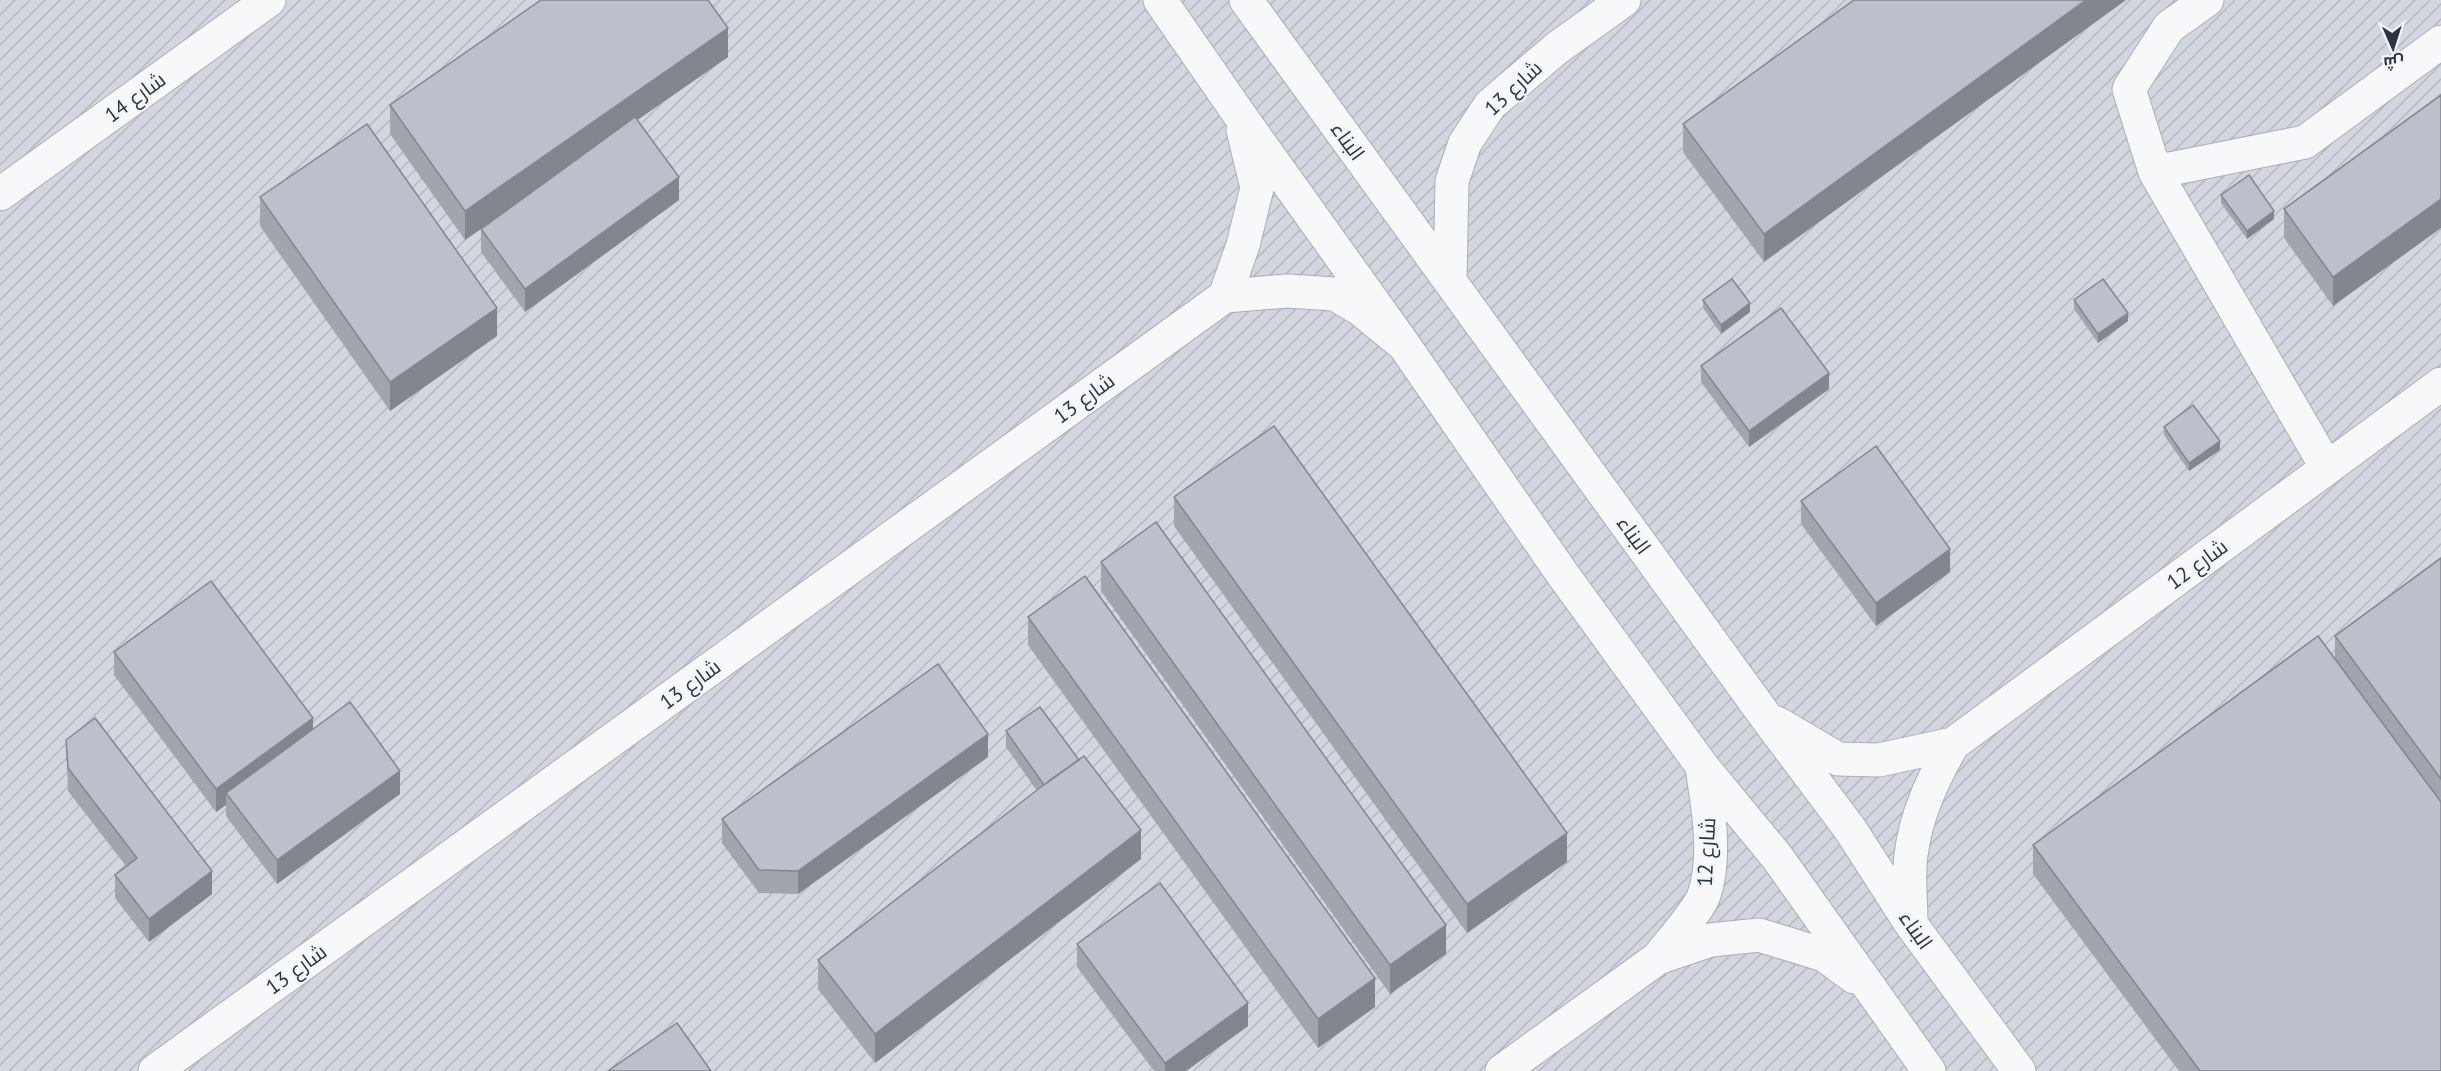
<svg xmlns="http://www.w3.org/2000/svg" width="2441" height="1071" viewBox="0 0 2441 1071" font-family="'PT Sans',Cairo,sans-serif">
	<style>
		.industrial { fill: url(#industrial-furrows) }
		.lines { fill: none; stroke-linecap: round; stroke-linejoin: round }
		.minor-casing { stroke: #a9aeb7; stroke-width: 35 }
		.minor { stroke: #f7f8fa; stroke-width: 33 }
		.wall { fill: #a1a5ae }
		.shaded-wall { fill: #83868d }
		.building { fill: #bbc0ca; stroke: #83868d; stroke-width: 1.5 }
		.labels { text-anchor: middle; dominant-baseline: central; stroke-width: 4.5; stroke-linejoin: round; paint-order: stroke }
		.street-label { font-size: 21px; fill: #2b3445; stroke: #f4f6f9 }
	</style>
	<defs>
		<pattern id="industrial-furrows" width="10" height="10" patternUnits="userSpaceOnUse" patternTransform="scale(1.5)"><rect width="10" height="10" fill="#d2d6de"/><path d="M-1 1l2-2M0 10L10 0M9 11l2-2" fill="none" stroke="#b4b8c0"/></pattern>
	</defs>
	<rect width="100%" height="100%" fill="#e4e7ec"/>
	<path class="industrial" d="M0,0H2441V1071H0Z"/>
	<g class="lines">
		<g class="minor-casing">
			<path id="minor" d="M1160,0L1241,117L1404,345L1561,572L1702,766L1777,857L1929,1071
				M1246,0L1766,717L1850,829L1911,924L2019,1071
				M2207,0L2169,27L2129,89L2155,172L2327,468
				M2155,172L2305,142L2441,42
				M0,194L269,0
				M1450,281L1452,181L1465,143L1490,105L1557,48L1624,0
				M1225,296L1243,245L1257,188L1243,130
				M1777,723L1838,759L1879,760L1953,744L2441,384
				M1911,924C1911,901 1908,877 1911,855C1916,814 1933,779 1953,744
				M1658,958C1668,945 1700,908 1704,895C1717,857 1708,806 1702,768
				M155,1071L1225,296L1287,291L1335,294L1360,309L1404,345
				M1502,1071L1658,958L1711,940L1759,935L1824,955L1854,977"/>
		</g>
		<use href="#minor" class="minor"/>
	</g>
	<path class="wall" d="M1854,0L1764,262L1683,152V124Z
		M728,57L637,120L679,200L525,312L481,252V229L492,221L465,240L390,134V105Z
		M2441,95L2333,306L2284,238V209Z
		M2221,195L2274,219L2247,239L2221,203Z
		M260,197L497,336L390,411L260,226Z
		M1703,300L1750,312L1721,334L1703,308Z
		M2074,300L2128,321L2098,343L2074,309Z
		M1701,366L1829,389L1749,447L1701,382Z
		M2164,427L2220,450L2189,471L2164,435Z
		M1174,497L1567,862L1467,933L1174,526Z
		M1801,501L1950,572L1876,626L1801,524Z
		M2441,558V1071H2179L2033,874V845L2335,658V636Z
		M1101,562L1446,954L1390,994L1101,591Z
		M1028,617L1375,1007L1318,1048L1028,645Z
		M114,652L313,729L400,794L277,884L226,816V805L216,812L114,675Z
		M1006,731L1141,859L875,1063L818,989V960L1037,791L1006,747Z
		M66,740L212,894L149,942L115,898V875L126,866L68,791Z
		M988,757L798,894L759,893L722,843V819Z
		M1077,944L1248,1026L1186,1071H1154L1077,967Z"/>
	<path class="shaded-wall" d="M2086,0H2126L1764,262V234Z
		M728,28V57L465,240V211Z
		M679,177V200L525,312V289Z
		M2441,199V228L2333,306V277Z
		M2274,211V219L2247,239V231Z
		M1750,303V312L1721,334V325Z
		M497,308V336L390,411V382Z
		M2128,313V321L2098,343V334Z
		M1829,373V389L1749,447V431Z
		M2220,441V450L2189,471V463Z
		M1950,549V572L1876,626V603Z
		M313,718V741L226,793V805L216,812V789Z
		M988,734V757L798,894V871Z
		M400,771V794L277,884V860Z
		M1141,830V859L875,1063V1034Z
		M1567,833V862L1467,933V904Z
		M212,871V894L149,942V919Z
		M1446,925V954L1390,994V965Z
		M1375,978V1007L1318,1048V1019Z
		M1248,1003V1026L1186,1071H1165V1063Z"/>
	<path class="building" d="M541,0H708L728,28L465,211L390,105Z
		M1854,0H2086L1764,234L1683,124Z
		M2441,95V199L2333,277L2284,209Z
		M635,117L679,177L525,289L481,229Z
		M367,124L497,308L390,382L260,197Z
		M2249,175L2274,211L2247,231L2221,195Z
		M1732,279L1750,303L1721,325L1703,300Z
		M2103,279L2128,313L2098,334L2074,300Z
		M1781,308L1829,373L1749,431L1701,366Z
		M2193,405L2220,441L2189,463L2164,427Z
		M1274,426L1567,833L1467,904L1174,497Z
		M1876,446L1950,549L1876,603L1801,501Z
		M1156,522L1446,925L1390,965L1101,562Z
		M2441,558V779L2335,636Z
		M1085,576L1375,978L1318,1019L1028,617Z
		M211,581L313,718L216,789L114,652Z
		M2318,636L2441,802V1071H2200L2033,845Z
		M938,664L988,734L798,871L759,870L722,819Z
		M350,702L400,771L277,860L226,793Z
		M1040,707L1079,760L1044,785L1006,731Z
		M95,718L212,871L149,919L115,875L137,858L68,768L66,740Z
		M1084,756L1141,830L875,1034L818,960L1050,780Z
		M1160,883L1248,1003L1165,1063L1077,944Z
		M677,1023L711,1071H608Z"/>
	<g class="labels">
		<g class="street-label">
			<text transform="translate(1513 88) rotate(-43)">شارع 13</text>
			<text transform="translate(135 97) rotate(-36)">شارع 14</text>
			<text transform="translate(1348 141) rotate(54)">البناء</text>
			<text transform="translate(1084 398) rotate(-36)">شارع 13</text>
			<text transform="translate(1634 535) rotate(54)">البناء</text>
			<text transform="translate(2197 564) rotate(-36)">شارع 12</text>
			<text transform="translate(690 684) rotate(-36)">شارع 13</text>
			<text transform="translate(1706 852) rotate(-87)">شارع 12</text>
			<text transform="translate(1916 930) rotate(55)">البناء</text>
			<text transform="translate(296 969) rotate(-36)">شارع 13</text>
		</g>
	</g>
	<g transform="translate(2393 48) rotate(177)" stroke="#f4f6f9" stroke-width="4.5" paint-order="stroke">
	<path d="M0-4.5L10 22L0 15L-10 22Z" fill="#2b3445"/>
	<text y="-9" font-size="16" font-weight="bold" text-anchor="middle" fill="#2b3445">ش</text>
	</g>
</svg>
